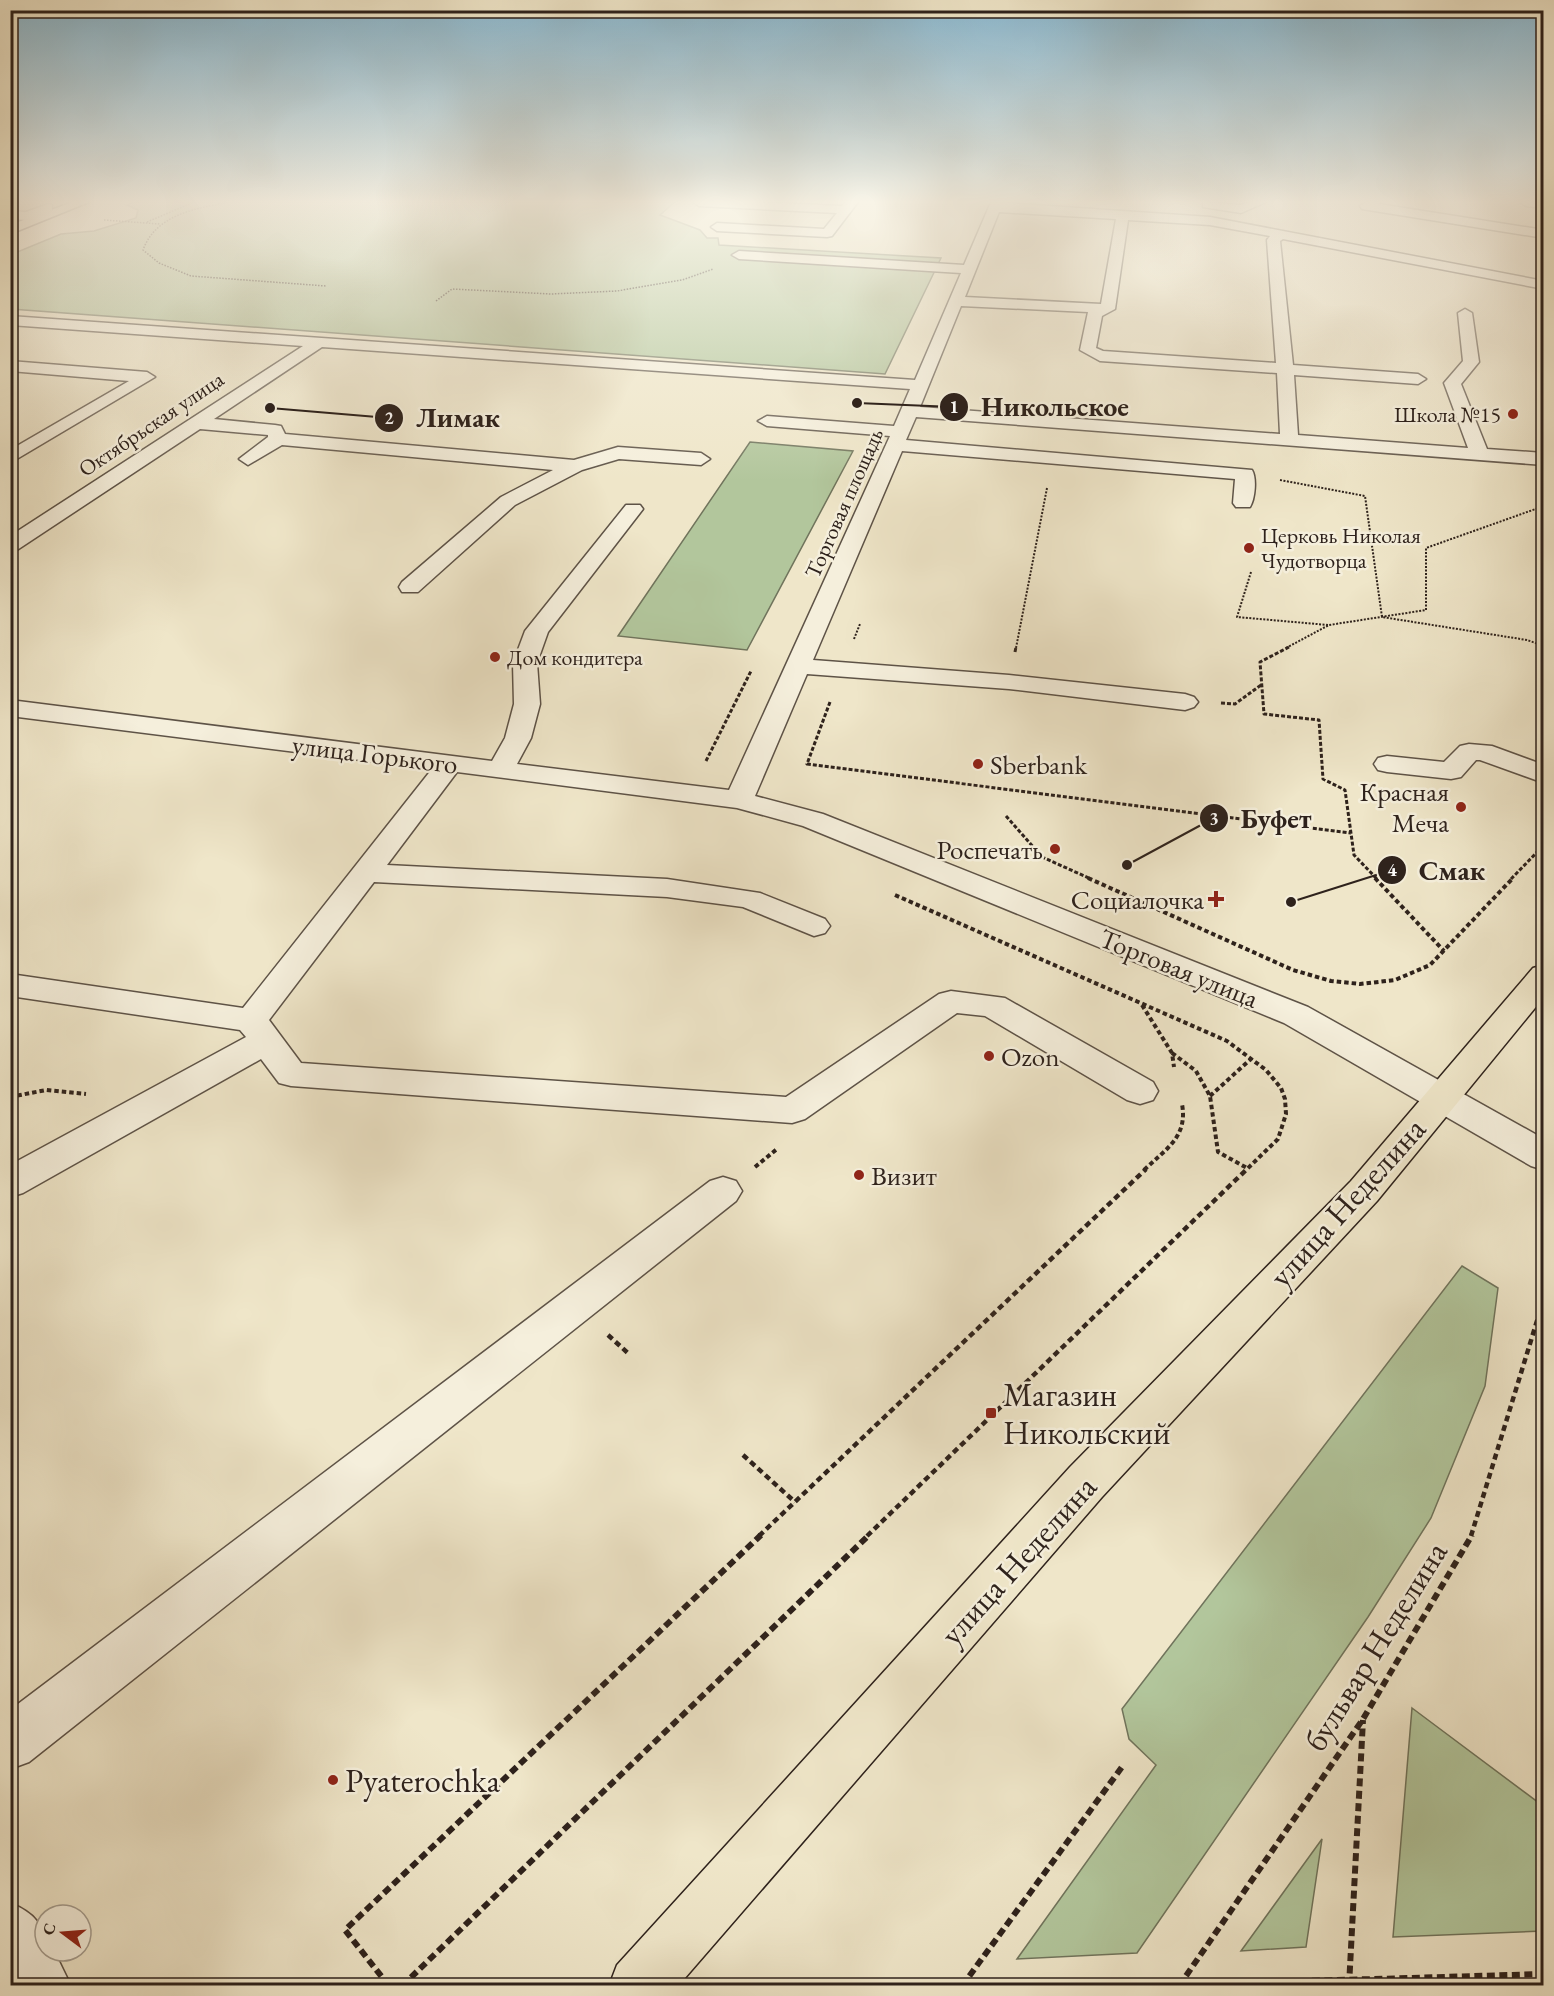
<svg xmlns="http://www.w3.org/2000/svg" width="1554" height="1996" viewBox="0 0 1554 1996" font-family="'EB Garamond',serif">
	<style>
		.green { fill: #b2c69c; stroke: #70745c; stroke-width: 1.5 }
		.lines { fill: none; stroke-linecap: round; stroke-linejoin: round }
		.minor-casing { stroke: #5e5347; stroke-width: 3 }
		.major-casing { stroke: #2e221c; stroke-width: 3 }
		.path-far5 { stroke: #2e221c; stroke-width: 1.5; stroke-dasharray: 1.5 1.5; stroke-linecap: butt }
		.path-far4 { stroke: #2e221c; stroke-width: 2; stroke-dasharray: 2 1.5; stroke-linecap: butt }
		.path-far3 { stroke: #2e221c; stroke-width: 3; stroke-dasharray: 4 2; stroke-linecap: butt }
		.path-far2 { stroke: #2e221c; stroke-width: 4; stroke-dasharray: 4.5 3; stroke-linecap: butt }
		.path-far1 { stroke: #2e221c; stroke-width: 4.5; stroke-dasharray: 6 4; stroke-linecap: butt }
		.path { stroke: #2e221c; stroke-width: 6; stroke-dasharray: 8 4.5; stroke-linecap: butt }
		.minor { fill: #f5efdc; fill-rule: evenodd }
		.major { fill: #efe6c9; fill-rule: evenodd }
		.poi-dot { fill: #8f2418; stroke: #f5efdc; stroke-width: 2 }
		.labels { text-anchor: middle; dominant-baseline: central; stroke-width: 5; stroke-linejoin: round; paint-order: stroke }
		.far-poi-label { font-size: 22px; fill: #2e221c; stroke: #f5efdc; text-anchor: start }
		.far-street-label { font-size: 22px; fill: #2e221c; stroke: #f5efdc }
		.street-label { font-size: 27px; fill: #2e221c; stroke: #f5efdc }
		.poi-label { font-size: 27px; fill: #2e221c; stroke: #f5efdc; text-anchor: start }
		.near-street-label { font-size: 33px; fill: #2e221c; stroke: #f5efdc }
		.near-poi-label { font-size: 33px; fill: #2e221c; stroke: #f5efdc; text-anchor: start }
		.leader { fill: none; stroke: #2e221c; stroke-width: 2 }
		.callout-dot { fill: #2e221c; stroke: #f5efdc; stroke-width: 2 }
		.mark-label { font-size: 18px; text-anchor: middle; font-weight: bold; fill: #fff }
		.callout-label { font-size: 28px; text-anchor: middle; font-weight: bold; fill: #2e221c; stroke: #f5efdc; stroke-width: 5; stroke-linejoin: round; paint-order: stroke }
	</style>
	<rect width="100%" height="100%" fill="#efe6c9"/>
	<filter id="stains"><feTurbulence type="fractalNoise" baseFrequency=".00333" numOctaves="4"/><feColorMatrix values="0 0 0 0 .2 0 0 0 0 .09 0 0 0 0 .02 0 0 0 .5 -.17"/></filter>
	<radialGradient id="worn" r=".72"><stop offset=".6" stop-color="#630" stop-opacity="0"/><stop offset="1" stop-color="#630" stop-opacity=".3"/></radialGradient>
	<path class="green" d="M135,202H675L660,215L700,230L707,238H718L719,245L941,258L885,374L11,309L10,255L61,234L94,231L136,218L138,210L127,205Z
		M750,442L853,451L747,650L618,636Z
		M1462,1266L1498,1288L1485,1386L1431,1518L1368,1617L1137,1953L1017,1959L1156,1765L1129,1739L1122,1709Z
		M1412,1708L1543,1806V1931L1393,1937Z
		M1322,1839L1306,1947L1241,1951Z"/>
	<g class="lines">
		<g class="minor-casing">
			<path id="minor" d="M693,202H758L842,206L846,202H858L832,236L827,237L717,231L711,227L717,223L824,229L837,213L699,206Z
				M991,202L1210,217L1544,281V289L1283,239L1280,241L1293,365L1418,374L1426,379L1418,384L1294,375L1298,435L1468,448L1444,383L1463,361L1458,313L1465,309L1472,313L1479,362L1461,384L1487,449L1544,453V465L916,417L906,440L1252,470C1257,478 1255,499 1250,507H1236L1233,503L1235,479L902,451L813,660L1009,675L1185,694L1194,697L1198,702L1194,707L1185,710L1009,689L807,674L755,796L823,814L1308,1007L1544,1139V1170L1531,1166L1284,1023L803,826L737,808L457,772L387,865L667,879L760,893L825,919L830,926L825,933L814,936L743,907L667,897L374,882L269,1020L301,1063L786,1097L939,994L951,991L1005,998L1153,1082L1158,1091L1153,1100L1140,1104L1127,1100L985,1016L957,1013L805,1119L792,1123L291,1086L279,1083L261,1059L23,1193L10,1197V1165L246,1037L240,1030L10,996V974L243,1008L432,769L10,716V700L492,761L505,738L514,704L513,663L525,631L626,505H640L643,509L548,632L537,663L540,704L531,738L517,764L729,790L890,436L767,426L758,421L767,416L894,426L910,389L322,347L214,419L275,425L281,426L285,434L574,460L618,447L701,453L710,459L701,465L619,459L582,470L515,505L418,592H402L399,587L402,582L501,497L553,470L282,445L248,465L239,459L268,437V435L200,429L17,550L10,552V536L303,346L10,325V316L915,380L961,273L739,259L732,255L739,251L964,265ZM999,212L1116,219L1101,304L965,297ZM1128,220L1210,225L1270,236L1267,240L1276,363L1103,351L1096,348L1102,316L1115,309ZM961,306L1088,312L1080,350L1100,361L1277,373L1280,434L920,407Z
				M1203,202L1240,205L1250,202H1266L1241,213L1203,207Z
				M1366,202H1381L1379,204L1544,230V238L1362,209L1360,206Z
				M1520,202H1544V208L1526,206Z
				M48,204L52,205V211L27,220L10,219V211L26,212Z
				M10,361L147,372L155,377L10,463V450L129,381L10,371Z
				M1469,744L1492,746L1544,765V783L1480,760H1476L1461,777L1451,779L1387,772L1378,770L1374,764L1378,758L1387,756L1444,762L1460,746Z
				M723,1177L736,1181L742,1191L736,1201L29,1762L10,1769V1710L710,1181Z
				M10,1903C34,1913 45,1924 45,1951H54L71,1986H10Z"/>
		</g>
		<g class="major-casing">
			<path id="major" d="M73,202H89L10,234V225Z
				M1544,965V997L1377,1201L1102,1497L678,1986H609L617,1965L1070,1467L1351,1181L1533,968Z"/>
		</g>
		<path class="path-far5" d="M231,202C197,208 156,214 143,250L159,263L191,276L326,286
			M104,220L160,224
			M147,222L194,202
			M436,301L452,289L551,294L617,291L682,280L713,269"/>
		<path class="path-far4" d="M1280,480L1365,496L1382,617L1527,640L1544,646
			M1538,489L1544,505
			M1251,572L1237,617L1328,625
			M854,639L860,624
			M1016,648L1047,488
			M1286,648L1329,625L1426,610V548L1544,506"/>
		<path class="path-far3" d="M1289,647L1260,662L1264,714L1319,720L1323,779L1345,790L1354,855L1377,879
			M1015,652L1016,647
			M830,702L807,764L1351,833
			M1221,703L1235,704L1261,685
			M706,761L751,671
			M1006,816L1042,857L1091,879
			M1511,879L1544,845"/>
		<path class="path-far2" d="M1088,878L1293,970L1331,981L1360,984L1395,980L1430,965L1513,878
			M1375,878L1444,951
			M895,895L1227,1041L1266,1070L1281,1088L1285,1099L1286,1114L1278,1139L1246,1170
			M1142,1005L1172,1053L1174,1067
			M1172,1053L1196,1071L1210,1096L1218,1152L1247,1168
			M1210,1096L1252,1058
			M10,1097L46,1090L86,1094
			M755,1167L777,1149
			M1144,1170C1166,1149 1188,1137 1182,1104"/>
		<path class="path-far1" d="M608,1335L630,1355
			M743,1455L795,1502
			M759,1536L1146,1169
			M867,1536L1247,1169
			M1471,1536L1544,1298"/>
		<path class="path" d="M389,1986L345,1930L761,1535
			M402,1986L869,1535
			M962,1986L1122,1767
			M1137,1986L1544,1974
			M1179,1986L1363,1719L1472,1535
			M1349,1986L1363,1720"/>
		<use href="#minor" class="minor"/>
		<use href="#major" class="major"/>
	</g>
	<linearGradient id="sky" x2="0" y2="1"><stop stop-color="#89b9d2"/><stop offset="0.42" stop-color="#f8f4e7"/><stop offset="1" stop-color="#f8f4e7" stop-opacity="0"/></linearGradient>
	<rect width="1554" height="481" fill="url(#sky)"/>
	<g class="poi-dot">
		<circle cx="1513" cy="414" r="6"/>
		<circle cx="1249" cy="548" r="6"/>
		<circle cx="495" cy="657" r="6"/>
		<circle cx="978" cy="764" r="6"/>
		<circle cx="1461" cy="807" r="6"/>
		<circle cx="1055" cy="849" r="6"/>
		<path d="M1213 890h6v6h6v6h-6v6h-6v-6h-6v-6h6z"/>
		<circle cx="989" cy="1056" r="6"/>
		<circle cx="859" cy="1175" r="6"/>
		<rect x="985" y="1407" width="12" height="12" rx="3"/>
		<circle cx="333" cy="1780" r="6"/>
	</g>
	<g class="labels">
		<g class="far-poi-label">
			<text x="1501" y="414" text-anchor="end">Школа №15</text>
			<text x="1261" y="535">Церковь Николая<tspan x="1261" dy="25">Чудотворца</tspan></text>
			<text x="507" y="657">Дом кондитера</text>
		</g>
		<g class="far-street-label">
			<text transform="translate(151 424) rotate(-34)">Октябрьская улица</text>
			<text transform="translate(844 503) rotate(-66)">Торговая площадь</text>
		</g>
		<g class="street-label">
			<text transform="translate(375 754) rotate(7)">улица Горького</text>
			<text transform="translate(1179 968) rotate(22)">Торговая улица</text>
		</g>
		<g class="poi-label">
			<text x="990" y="764">Sberbank</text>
			<text x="1449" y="791" text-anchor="end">Красная<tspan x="1449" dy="31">Меча</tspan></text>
			<text x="1043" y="849" text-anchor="end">Роспечать</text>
			<text x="1204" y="899" text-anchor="end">Социалочка</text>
			<text x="1001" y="1056">Ozon</text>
			<text x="871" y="1175">Визит</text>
		</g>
		<g class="near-street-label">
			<text transform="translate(1347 1202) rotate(-48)">улица Неделина</text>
			<text transform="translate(1018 1560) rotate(-48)">улица Неделина</text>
			<text transform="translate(1375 1646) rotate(-58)">бульвар Неделина</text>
		</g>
		<g class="near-poi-label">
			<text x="1003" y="1394">Магазин<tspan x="1003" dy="38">Никольский</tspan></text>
			<text x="345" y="1780">Pyaterochka</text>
		</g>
	</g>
	<path class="leader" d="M857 403L954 407M270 408L389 418M1127 865L1214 818M1291 902L1392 870"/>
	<g class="callout-dot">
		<circle cx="857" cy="403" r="6"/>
		<circle cx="270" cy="408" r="6"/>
		<circle cx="1127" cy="865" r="6"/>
		<circle cx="1291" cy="902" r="6"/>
		<circle cx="954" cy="407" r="15"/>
		<circle cx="389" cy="418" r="15"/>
		<circle cx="1214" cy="818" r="15"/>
		<circle cx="1392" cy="870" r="15"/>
	</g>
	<g class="mark-label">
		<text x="954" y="413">1</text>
		<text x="389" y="424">2</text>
		<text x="1214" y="825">3</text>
		<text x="1392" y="876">4</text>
	</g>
	<g class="callout-label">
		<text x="1055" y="416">Никольское</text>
		<text x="458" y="427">Лимак</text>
		<text x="1276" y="828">Буфет</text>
		<text x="1452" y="880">Смак</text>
	</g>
	<rect width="1554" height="1996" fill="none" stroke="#efe6c9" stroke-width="36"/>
	<rect x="12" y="12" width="1530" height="1972" fill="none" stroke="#2e221c" stroke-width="3"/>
	<rect x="18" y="18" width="1518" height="1960" fill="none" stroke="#2e221c" stroke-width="1.5"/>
	<g transform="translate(63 1933) rotate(286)"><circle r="28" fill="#f5efdc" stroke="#a59d8f" stroke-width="1.5"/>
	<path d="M0-4.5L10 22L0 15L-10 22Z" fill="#8f2418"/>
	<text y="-9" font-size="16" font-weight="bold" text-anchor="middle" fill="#2e221c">С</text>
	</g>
	<rect width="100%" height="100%" filter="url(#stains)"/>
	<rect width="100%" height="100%" fill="url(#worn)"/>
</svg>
